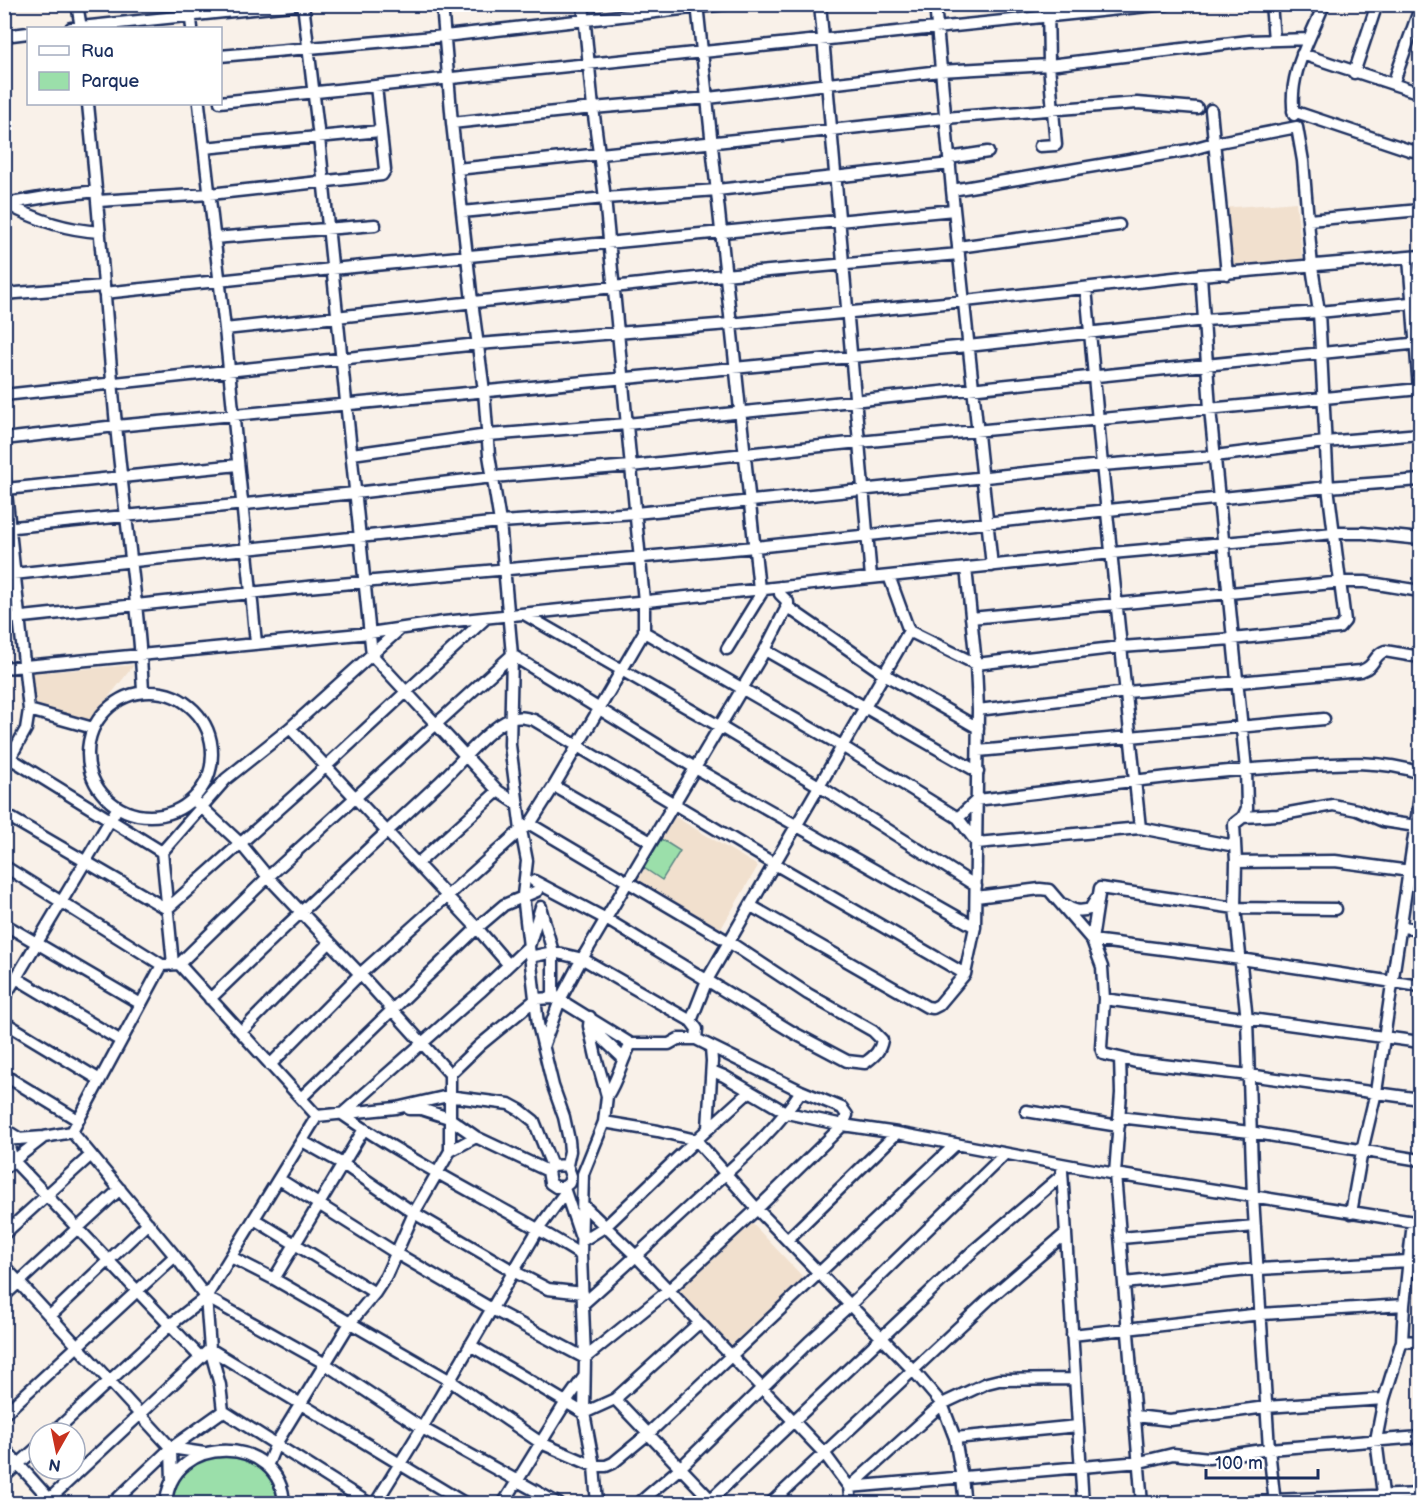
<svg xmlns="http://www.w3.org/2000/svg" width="1425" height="1508" viewBox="0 0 1425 1508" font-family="'Balsamiq Sans',sans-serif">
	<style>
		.built { fill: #f1e0ce }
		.green { fill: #9bdfaa; stroke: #5b8784; stroke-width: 1.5 }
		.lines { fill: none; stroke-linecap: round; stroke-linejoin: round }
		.minor-casing { stroke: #1b2f5e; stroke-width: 15 }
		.minor { stroke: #fff; stroke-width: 10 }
	</style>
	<rect width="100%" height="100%" fill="#f9f1e9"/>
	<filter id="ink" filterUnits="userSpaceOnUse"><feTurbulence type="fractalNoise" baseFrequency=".0167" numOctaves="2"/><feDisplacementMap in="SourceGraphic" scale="12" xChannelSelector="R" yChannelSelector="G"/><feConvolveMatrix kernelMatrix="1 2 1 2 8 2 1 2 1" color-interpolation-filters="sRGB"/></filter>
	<g filter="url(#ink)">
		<path class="built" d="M1296,202L1303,263L1228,270L1222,208Z
			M134,665L82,731L34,714L31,673Z
			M672,815L758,866L719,932L632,882Z
			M751,1222L804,1278L730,1348L676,1292Z"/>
		<path class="green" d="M661,839L680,851L662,880L644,868Z
			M217,1455C252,1456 272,1468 280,1504H170C177,1475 189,1464 217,1455Z"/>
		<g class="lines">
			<g class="minor-casing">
				<path id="minor" d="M77,4L81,28
					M189,4L192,28
					M303,4L319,138L372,655L498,791
					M442,4L452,123L472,301L484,391L489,455L500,522L512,655L510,745L521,830L527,861L523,895L538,1024L553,1086L564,1117L569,1140L570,1151L567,1165L571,1176L569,1183L564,1187H556L550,1183L548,1171L552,1166L567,1165
					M583,4L593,108L605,198L644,601V632L842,746L958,818L977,843L1140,828
					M697,4L759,589
					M820,4L871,577
					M935,4L952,190L992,566
					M1271,4L1274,39
					M71,28L301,4
					M4,36L28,33
					M1302,54L1420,93
					M220,56L445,36L726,4
					M1354,73L1377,4
					M1393,84L1420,8
					M220,102L1167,4
					M88,104C99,211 106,318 116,425C124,514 139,602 143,691
					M199,104L225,329L256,643
					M1211,110L1227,274
					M1293,111L1409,150L1415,151L1420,149
					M1294,115C1287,75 1310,40 1324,4
					M452,123L593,108L708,98L940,71L1049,65L1249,41L1309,39
					M1040,146L1056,145L1049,65L1048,4
					M204,148L380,131
					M949,158L988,152
					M457,169L945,118L1137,103L1197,108
					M98,201L210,194L382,175L385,170L376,86
					M5,204L52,196L97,191
					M7,204C36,220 67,230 100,232
					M462,212L605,198L717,190L950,164
					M1309,220L1420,210
					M214,238L375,225
					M958,247L1119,225
					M1409,258L1419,390
					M1201,275L1210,409L1246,769L1247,808L1243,817L1234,824L1236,862L1235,908L1247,1020L1253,1197L1269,1449L1275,1504
					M1086,288L1102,465L1140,828L1235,846
					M104,293L332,269L954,210
					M4,294L103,286
					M225,329L724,275L959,254
					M4,395L478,344L729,324L965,301L1201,275L1420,256
					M4,439L116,426L968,346L1205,320L1319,312L1420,302
					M352,454L488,435L627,424L1420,343
					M4,473L29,710L26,729L4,769
					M6,489L238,465
					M4,528L355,493L493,477L631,466L859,442L1420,389
					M4,575L500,522L636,513L1102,465L1215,456L1325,442L1420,434
					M786,606L884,674L978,728
					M524,614L719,726L819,786L976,886
					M971,618L1343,582H1365L1420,591
					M4,619L307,587L755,547L1328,487L1420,480
					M909,631L976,664L1121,647L1232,639L1339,628L1345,621L1328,487L1319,312L1312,267L1303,161L1297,127L1214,143L1189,150L952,190
					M727,649L764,589
					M765,650L978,772
					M4,668L370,633L444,622L1112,553L1334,533H1363L1420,539
					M88 754a62 62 0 1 1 124 0a62 62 0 1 1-124 0Z
					M29,710L93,728
					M978,710L1127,692L1361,671C1376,666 1373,655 1385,651L1420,657
					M290,728L477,928L508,964
					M978,751L1324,719
					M5,755L162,852
					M554,786L651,842
					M197,803L240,843L268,877L360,974L450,1074
					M4,814L167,909L296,794L486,618
					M1243,817L1278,815L1333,805L1357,810L1383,821L1416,826
					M958,818L977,800C1079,788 1182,773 1285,767C1330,764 1377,758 1420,773
					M530,824L554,786L644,632
					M1236,862L1335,861L1410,871
					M417,864L498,791L518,804
					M4,866L162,965
					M1100,888L1092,940L1241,959L1420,986
					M1100,888L1235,908L1336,909
					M976,897L1040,889L1049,890L1092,940L1102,967L1104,999L1101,1048L1103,1054L1120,1058L1121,1093L1115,1174L1142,1504
					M1065,905C1073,911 1080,912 1090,909L1096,899
					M751,906L927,1007L933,1008L939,1005L965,974L975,927L978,710L976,664L966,568
					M541,907L529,946L480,992L342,1114C418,1167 503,1206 581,1255
					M541,910L553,952V998
					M4,924L141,1004
					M1402,927L1420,929
					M530,957L553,952L583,959L691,1021
					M173,964L162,852L226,779L290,728L400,629
					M179,964L268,877L512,655L695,768L975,927
					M16,978L121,1041
					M4,998L118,807
					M210,999C285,926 361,856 437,785C456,768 488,727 511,719C519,716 526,718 534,720L773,863L965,974
					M1104,999L1420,1042
					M590,1017L589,1026L596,1057L607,1096L604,1122L583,1174L581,1255L585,1358L584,1413L594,1466L597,1504
					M4,1022L100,1080
					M589,1026L623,1058
					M241,1032L330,942
					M544,1044L560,1000L579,964L765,650L788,605V602L780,594V587
					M1120,1058L1136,1062L1249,1075L1420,1099
					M270,1065L360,974L521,830L530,824L729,942L808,994L873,1031L882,1040C880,1052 874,1056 865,1063L847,1061L794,1033L606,919L534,881
					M712,1071L724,1076L787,1113L843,1125L897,1133L1115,1174L1420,1223
					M4,1075L78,1120
					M607,1096C618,1080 621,1061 631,1044
					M301,1098L477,928L504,905L537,891
					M409,1109H421L449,1118L476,1137L548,1171
					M1026,1111L1119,1126
					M317,1116L396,1108L448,1096L509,1104L520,1110L534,1121L552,1166
					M1119,1117L1250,1132L1420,1160
					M604,1122L658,1131L696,1140L757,1209L913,1370L942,1404L955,1438L962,1478L965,1504
					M708,1128L712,1061L711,1047
					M4,1129L20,1139
					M72,1132L175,1256L206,1297L324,1363L422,1428L559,1504
					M72,1132L162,965L179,964L317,1116
					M4,1140L44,1137L72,1132
					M7,1140L13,1160L200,1357
					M302,1141L343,1164L414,1213L515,1272L548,1289L583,1293
					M450,1151V1074L480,1045L536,999L553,998L560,1000L631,1044H669L678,1039H696L697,1029L691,1021L707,980L909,631L889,576
					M4,1168L44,1137
					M1062,1171L1083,1504
					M279,1179L396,1253L492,1309L585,1358L668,1291L757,1209L843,1125L847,1115L842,1108L801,1091L696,1039
					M564,1188L580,1235
					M584,1206L637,1257L824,1453L849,1487L851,1504
					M1351,1213L1362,1151L1376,1092L1420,796
					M254,1219L375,1293
					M4,1234L91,1155
					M1121,1238L1255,1226
					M787,1240L897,1133
					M582,1241L606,1226L696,1140L750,1091
					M231,1257L274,1279L449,1380L541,1443L594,1466H606L613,1463L648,1434L956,1144
					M4,1266L171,1448L204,1453
					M274,1279L364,1129
					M1124,1283L1258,1269L1409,1261
					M4,1296L120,1189
					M206,1297L210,1349L220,1385L223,1411
					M583,1304C623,1269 661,1232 701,1196C736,1164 776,1131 801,1091
					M50,1316L148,1223
					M1072,1335L1261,1314L1404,1305
					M1402,1341L1420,1342
					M470,1345L584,1413L615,1399L699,1323
					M615,1399L714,1503
					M223,1411L370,1504
					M4,1414L175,1256
					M1136,1416L1170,1420L1266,1407L1384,1399
					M53,1433L170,1325L206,1297L317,1116
					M955,1438L1078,1426
					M4,1448L54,1504
					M171,1448L172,1481
					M267,1466L276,1444L350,1323L375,1293L386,1276L414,1213L450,1151L476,1137
					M4,1477L39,1446
					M849,1487L1140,1462L1173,1454L1209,1458L1269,1449L1420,1437
					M850,1487L942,1404L987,1383L999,1380L1075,1379
					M1383,1494L1376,1440L1384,1399L1402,1341L1404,1305L1413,1222
					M44,1504L210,1349L466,1504
					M112,1504L171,1448L223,1411
					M166,1504C170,1432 282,1434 284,1504
					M375,1504L422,1428L539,1228L564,1194
					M503,1504L566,1402L584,1377
					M638,1504L680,1468L809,1342L850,1305L1005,1154
					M706,1504L972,1252L1062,1175
					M770,1504L989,1299L1066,1233
					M1235,1504L1275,1500L1420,1494"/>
			</g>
			<use href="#minor" class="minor"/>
		</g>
	</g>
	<rect width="1425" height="1508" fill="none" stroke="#fff" stroke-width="24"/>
	<rect x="12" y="12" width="1401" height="1484" fill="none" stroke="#1b2f5e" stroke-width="2" filter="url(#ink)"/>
	<rect x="27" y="27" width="195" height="78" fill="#ffffff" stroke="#a4acbf" stroke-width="1.5"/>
	<rect x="39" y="46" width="30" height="9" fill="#ffffff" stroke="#a4acbf" stroke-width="1.5"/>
	<text x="81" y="57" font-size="18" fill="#1b2f5e">Rua</text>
	<rect x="39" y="72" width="30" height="18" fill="#9bdfaa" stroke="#a4acbf" stroke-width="1.5"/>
	<text x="81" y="87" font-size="18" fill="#1b2f5e">Parque</text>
	<g transform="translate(57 1451) rotate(189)"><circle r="28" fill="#ffffff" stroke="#a4acbf" stroke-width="1.5"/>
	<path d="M0-4.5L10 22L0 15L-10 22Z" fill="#c8321e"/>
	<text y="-9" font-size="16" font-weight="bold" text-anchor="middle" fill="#1b2f5e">N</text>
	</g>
	<path d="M1206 1469v9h112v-9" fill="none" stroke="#1b2f5e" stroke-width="3"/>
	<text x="1215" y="1469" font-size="18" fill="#1b2f5e" stroke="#ffffff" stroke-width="4.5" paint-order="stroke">100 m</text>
</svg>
